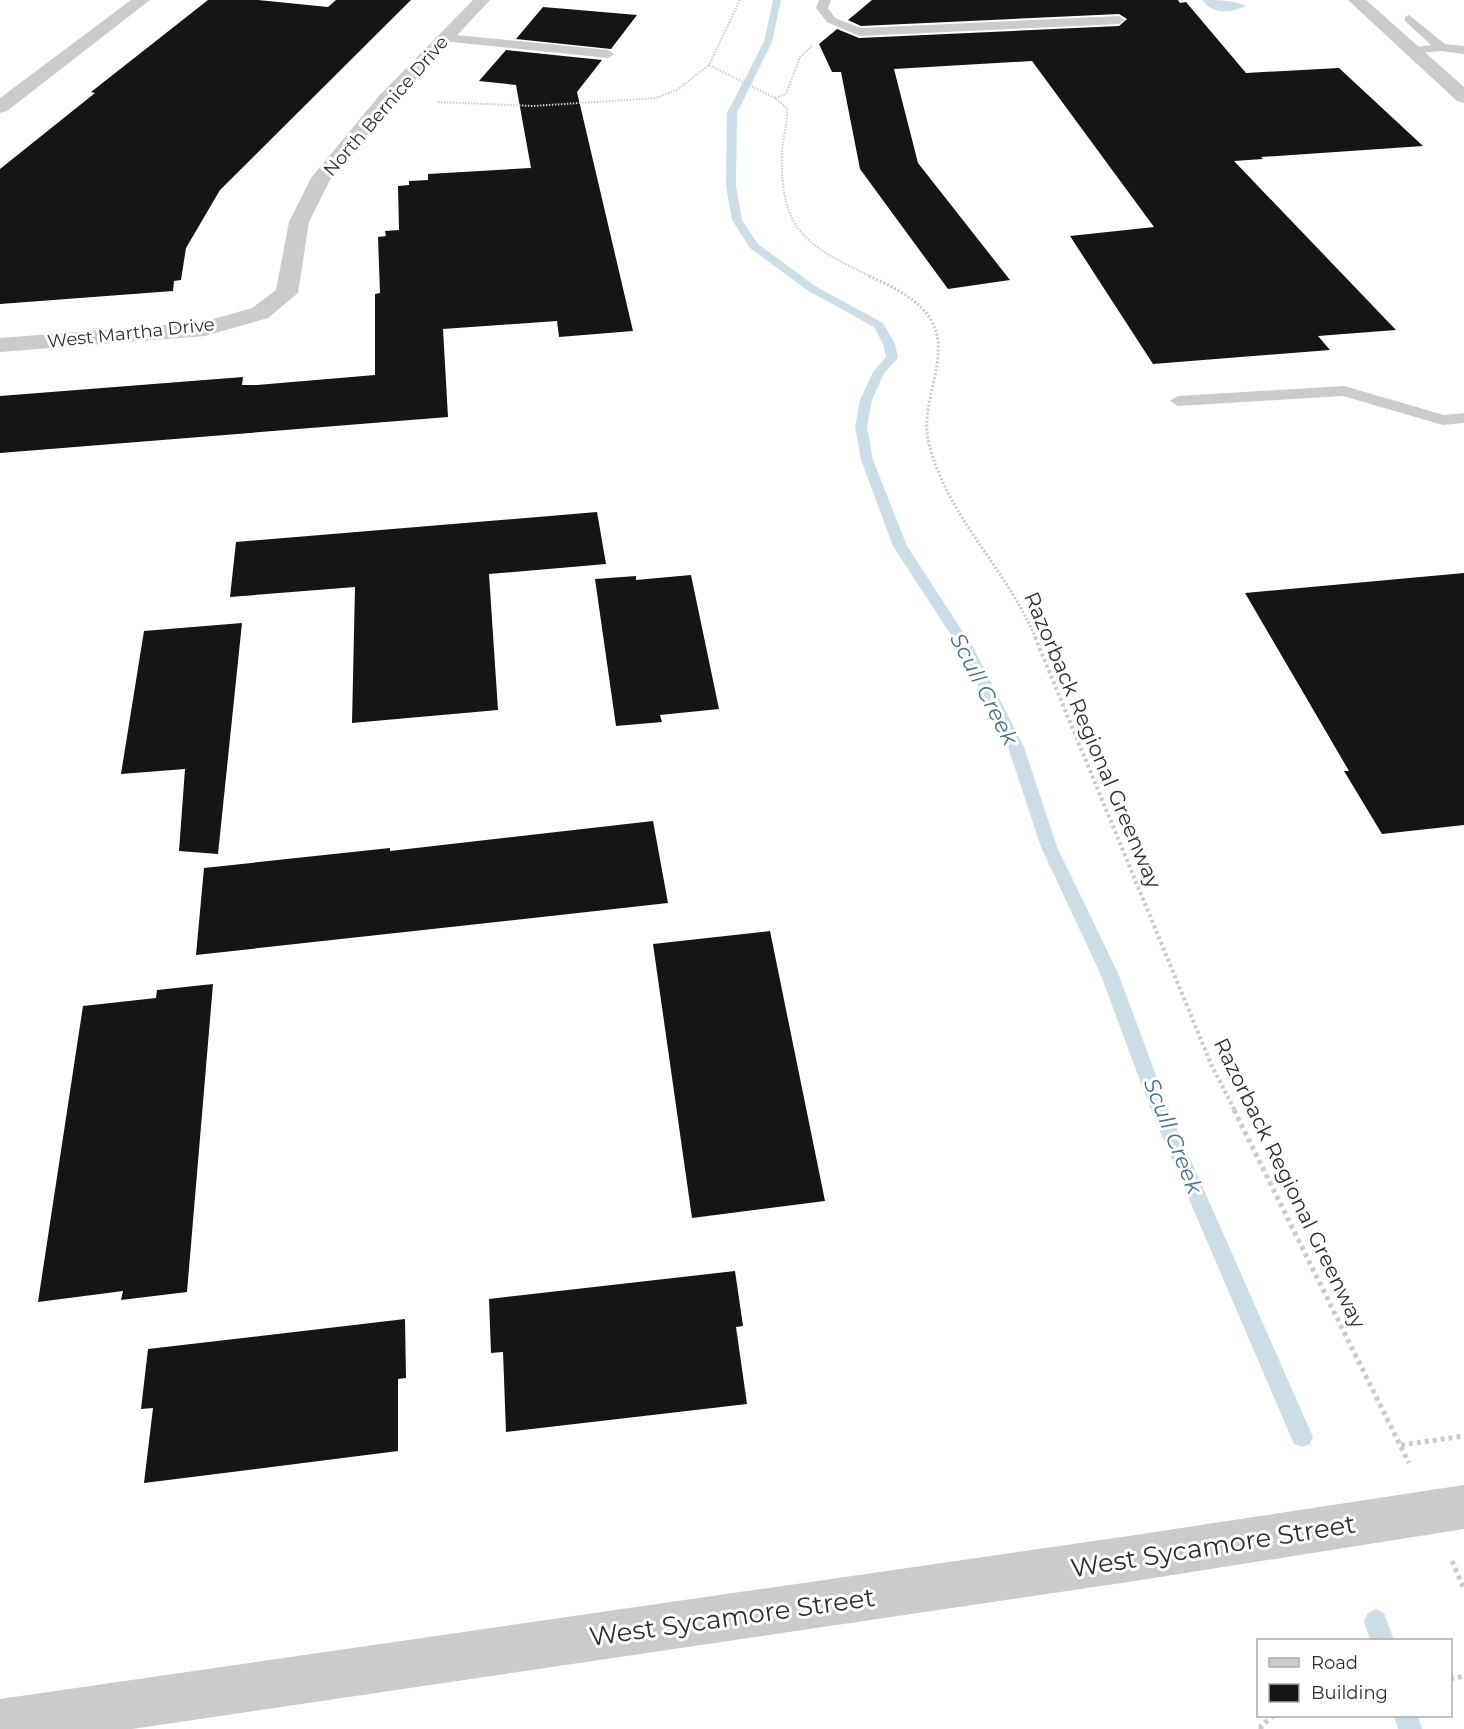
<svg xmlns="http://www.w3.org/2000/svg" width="1464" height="1729" viewBox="0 0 1464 1729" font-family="Montserrat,sans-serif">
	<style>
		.water { fill: #cbdee8 }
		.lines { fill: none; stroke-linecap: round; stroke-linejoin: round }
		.stream { fill: #cbdee8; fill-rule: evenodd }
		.building { fill: #151515 }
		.path-far3 { stroke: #cbcbcb; stroke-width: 2; stroke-dasharray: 1.5 1.5; stroke-linecap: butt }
		.path-far2 { stroke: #cbcbcb; stroke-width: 3; stroke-dasharray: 2 2; stroke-linecap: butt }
		.path-far1 { stroke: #cbcbcb; stroke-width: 4; stroke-dasharray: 3 3; stroke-linecap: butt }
		.path { stroke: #cbcbcb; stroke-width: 5; stroke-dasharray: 4 4; stroke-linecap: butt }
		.service { fill: #cbcbcb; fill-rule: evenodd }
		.minor { fill: #cbcbcb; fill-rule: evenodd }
		.tertiary { fill: #cbcbcb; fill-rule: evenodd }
		.labels { text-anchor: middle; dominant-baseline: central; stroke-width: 6; stroke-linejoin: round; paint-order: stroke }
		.far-street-label { font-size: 18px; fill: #2e2e2e; stroke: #fff }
		.street-label { font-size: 21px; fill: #2e2e2e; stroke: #fff }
		.water-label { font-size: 22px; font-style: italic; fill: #457287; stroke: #fff }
		.near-street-label { font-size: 26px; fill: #2e2e2e; stroke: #fff }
	</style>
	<rect width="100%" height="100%" fill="#fff"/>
	<path class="water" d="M1202,0C1216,0 1235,0 1246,6C1231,13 1213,15 1202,0Z"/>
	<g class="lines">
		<path class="stream" d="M773,0H781L772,42L737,113L736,186L742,220L758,244L815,286L883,323L895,344L898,358L884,373L872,400L867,427L873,460L907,546L974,649L1024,747L1057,847L1118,973L1170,1113L1313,1437L1310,1444L1302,1447L1294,1444L1152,1113L1100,973L1041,847L1008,747L960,649L893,546L861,460L855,427L860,400L873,372L886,357L883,344L874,327L807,290L750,248L732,220L726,186L727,113L764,42Z
			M1376,1609L1384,1613L1394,1640H1370L1364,1621L1368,1613Z
			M1394,1716H1418L1422,1729H1398Z"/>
	</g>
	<path class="building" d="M208,0H258L328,7L336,0H411L220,190L186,248L181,280L174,281L173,291L0,304V169L95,93L91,92Z
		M872,0H1178L1180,3L1186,2L1246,73L1339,68L1423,146L1261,157L1263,159L1234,161L1396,330L1318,336L1330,350L1153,364L1070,236L1154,227L1032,61L894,69L918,163L1010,280L948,289L860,169L841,72H832L819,44L837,29L859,38L1119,26L1127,19L1119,14L861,26L848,20Z
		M543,7L567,9L637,15L611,49L516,39Z
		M506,50L602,60L577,92L633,331L559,337L557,321L443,329L448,417L0,453V396L243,377L242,385H257L375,375V294L380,293L378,237L386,236L385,231L399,230L398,186L409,185V181L428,180V174L531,168L516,85L479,81Z
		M597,512L606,564L489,574L498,710L352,723L355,587L230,597L236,542Z
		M1464,573V825L1382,834L1344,771H1349L1245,593Z
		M691,575L719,709L660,715L662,722L616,726L595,579L636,576V580Z
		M242,623L218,854L179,851L185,769L121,774L144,631Z
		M653,821L668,903L196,955L204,868L390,848V851Z
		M770,931L825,1201L692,1218L653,944Z
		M213,984L187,1292L121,1300L123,1291L38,1302L83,1006L156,998L157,990Z
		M735,1271L743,1326L736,1327L747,1404L506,1432L503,1352L491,1353L489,1299Z
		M405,1319L406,1378L398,1379V1451L144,1483L153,1408L141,1409L148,1349Z"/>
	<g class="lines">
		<path class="path-far3" d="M740,0L709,65L775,98L787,108C788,124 782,139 782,154C780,233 808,246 872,277
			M775,98L786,94L800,57L812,46
			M438,102L533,106L656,98L677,90L709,65"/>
		<path class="path-far2" d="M869,276C891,286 918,298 931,320C953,357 918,401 929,444C948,518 1007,569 1036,639"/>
		<path class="path-far1" d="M1035,637L1211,1064L1235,1111"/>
		<path class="path" d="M1234,1110L1409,1463
			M1401,1445L1464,1436
			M1452,1561L1464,1589
			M1450,1679L1464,1676
			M1261,1729V1726L1273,1716"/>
		<path class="service" d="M819,0H831L828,8L835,18L861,28L1119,16L1125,20L1119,24L859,36L827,22L816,8Z
			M1409,15L1445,44L1464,46V54L1441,51L1409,54V48L1431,45L1405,21V17Z
			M446,34L608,50L614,54L608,58L442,41V35Z
			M1344,386L1444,415L1464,413V423L1443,425L1343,396L1178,406L1170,401L1178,396Z"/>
		<path class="minor" d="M131,0H150L7,111L0,113V98Z
			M473,0H490L393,104L330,180L309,222L298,293L268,318L205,336L0,352V338L203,322L252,308L276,290L289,222L311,178L379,96Z"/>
		<path class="tertiary" d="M1348,0H1366L1464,87V103L1457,101Z
			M1464,1485V1529L1135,1581L132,1729H0V1699L1135,1535Z"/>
	</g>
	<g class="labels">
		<g class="far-street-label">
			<text transform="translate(386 106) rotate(-49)">North Bernice Drive</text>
			<text transform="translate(131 333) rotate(-6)">West Martha Drive</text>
		</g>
		<g class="street-label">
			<text transform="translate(1093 740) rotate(67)">Razorback Regional Greenway</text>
			<text transform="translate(1290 1183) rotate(64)">Razorback Regional Greenway</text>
		</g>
		<g class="water-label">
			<text transform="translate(984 689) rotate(63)">Scull Creek</text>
			<text transform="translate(1173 1136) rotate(68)">Scull Creek</text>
		</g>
		<g class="near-street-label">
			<text transform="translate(1213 1546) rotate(-9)">West Sycamore Street</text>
			<text transform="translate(732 1617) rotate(-8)">West Sycamore Street</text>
		</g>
	</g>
	<rect x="1257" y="1639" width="195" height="78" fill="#ffffff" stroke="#ababab" stroke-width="1.5"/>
	<rect x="1269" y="1658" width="30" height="9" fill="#cbcbcb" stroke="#ababab" stroke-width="1.5"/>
	<text x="1311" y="1669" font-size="18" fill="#2e2e2e">Road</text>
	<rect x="1269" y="1684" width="30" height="18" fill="#151515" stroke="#ababab" stroke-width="1.5"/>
	<text x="1311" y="1699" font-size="18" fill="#2e2e2e">Building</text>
</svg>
